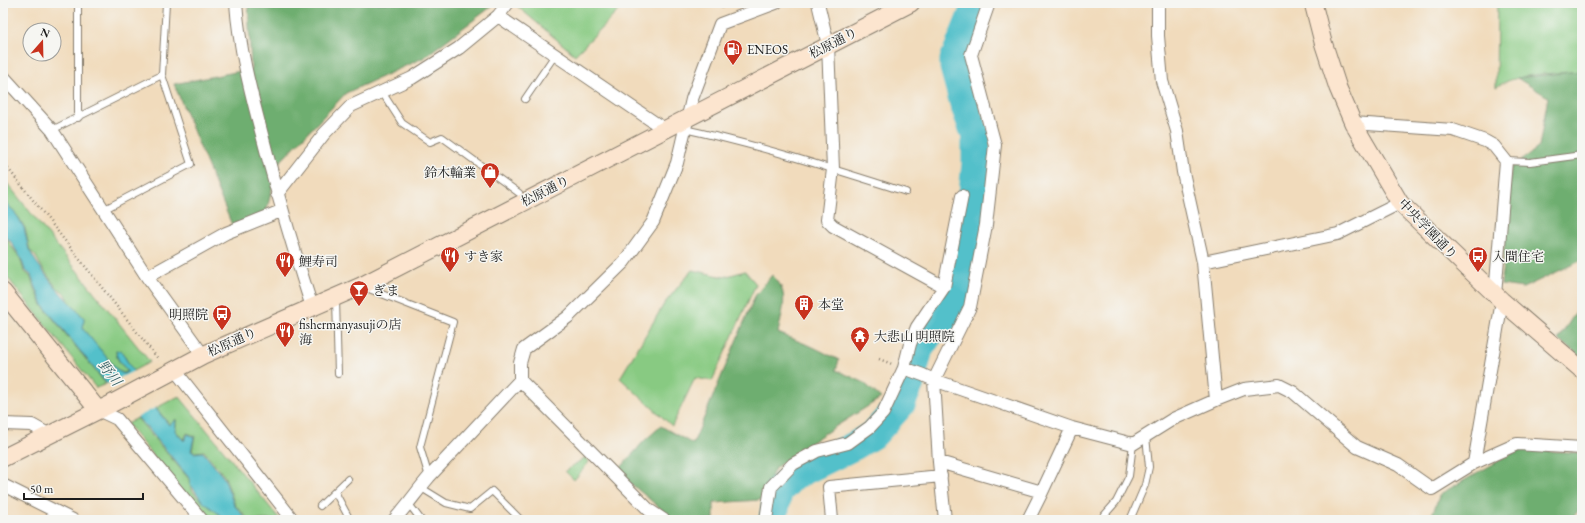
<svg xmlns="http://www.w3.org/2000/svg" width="1585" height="523" viewBox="0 0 1585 523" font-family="'EB Garamond','Noto Serif JP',serif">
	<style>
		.green { fill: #88ca82; stroke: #52734f }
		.forest { fill: #6eae70; stroke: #456546 }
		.water { fill: #52c0ca; stroke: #376e73 }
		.pier { fill: #f1dbbc }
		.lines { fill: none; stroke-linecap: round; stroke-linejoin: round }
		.river { stroke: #52c0ca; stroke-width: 29 }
		.lane-casing { stroke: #867c6c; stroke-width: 8 }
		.street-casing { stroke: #867c6c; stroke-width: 14 }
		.secondary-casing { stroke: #867c6c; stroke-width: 19 }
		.path { stroke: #867c6c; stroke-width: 2.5; stroke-dasharray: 1 3; stroke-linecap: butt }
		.lane { stroke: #fff; stroke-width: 6 }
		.street { stroke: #fff; stroke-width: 12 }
		.secondary { stroke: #fce5cf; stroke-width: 17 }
		.labels { text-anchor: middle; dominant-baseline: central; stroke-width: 3; stroke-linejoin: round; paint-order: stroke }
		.street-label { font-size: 13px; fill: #1c1c1c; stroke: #f6f6f2 }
		.poi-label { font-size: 13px; fill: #1c1c1c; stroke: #f6f6f2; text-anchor: start }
		.water-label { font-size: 14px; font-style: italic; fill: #325e62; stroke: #f6f6f2 }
	</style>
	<rect width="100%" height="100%" fill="#f6f6f2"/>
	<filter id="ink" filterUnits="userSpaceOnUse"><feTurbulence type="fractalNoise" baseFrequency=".025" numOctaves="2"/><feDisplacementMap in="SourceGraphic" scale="8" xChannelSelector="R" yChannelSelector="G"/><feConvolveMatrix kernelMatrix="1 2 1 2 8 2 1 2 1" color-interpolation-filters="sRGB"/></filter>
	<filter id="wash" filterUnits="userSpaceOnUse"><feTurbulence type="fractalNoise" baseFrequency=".012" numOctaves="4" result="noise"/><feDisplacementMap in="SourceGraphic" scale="16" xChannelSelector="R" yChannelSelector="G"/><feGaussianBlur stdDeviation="0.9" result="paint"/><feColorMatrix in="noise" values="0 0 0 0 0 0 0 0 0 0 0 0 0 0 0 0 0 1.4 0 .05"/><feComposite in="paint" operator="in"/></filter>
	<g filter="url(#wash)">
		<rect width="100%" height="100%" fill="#f1dbbc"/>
		<path class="green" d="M519,3H626L575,55L517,6Z
			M1497,3H1582V71C1555,74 1519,72 1496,87Z
			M3,178L150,362L133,371L121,350L116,351C116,360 121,365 128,371L124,373L118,371L83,329L84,318L70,303L66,294L56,287L41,266L35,255L30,251L25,228L19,218L3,199Z
			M3,234L20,258L24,271L30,276L42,305L106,384L96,388L3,272Z
			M692,270L724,277L745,271L756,284L712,381L695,378L672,426L620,378L664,304Z
			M179,396L274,512L281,520H249L235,505L225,477L204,451L194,452L192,451L195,436L187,433L184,440L176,431V419L170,425L156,408Z
			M137,418L189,479C189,498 215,507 226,520H205L127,424Z
			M586,457L589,462L574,480L565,471Z"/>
		<path class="forest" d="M248,3H494L491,7L423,58L346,93L278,164L266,213L232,225L174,84L251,69Z
			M1582,71V260L1523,288L1501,285L1511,168L1539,147L1548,97L1517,78Z
			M772,275C791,292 782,311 778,333L813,347L839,360L836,370L863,382L881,398L819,437L775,468L760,500L714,503V520H674L617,472L644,441L661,426L693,444L755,296Z
			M1582,302V357L1558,340Z
			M1520,449L1582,453V507L1570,520H1430L1440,494Z"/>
		<path class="water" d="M3,199L18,217L24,228L29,250L37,263L54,286L84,318L83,329L118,371L124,374L128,371C122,365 117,360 116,351H121L156,409L169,425L176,420L175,431L184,441L188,434L194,437L191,451L194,453L203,452L224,478L234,505L247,520H227L203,502L190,484V479L150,431L107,384L43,305L31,275L25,270L21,258L11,242L3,233Z"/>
		<path class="pier" d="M134,371L157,407L136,418L105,385Z"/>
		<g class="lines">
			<path class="river" d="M773,520L778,492L793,476L856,445L874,434L901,404L910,383L919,349L932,330L950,313L966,262L976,163V136L964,104L954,67V60L977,3"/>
		</g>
	</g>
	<g filter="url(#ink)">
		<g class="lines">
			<g class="lane-casing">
				<path id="lane" d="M382,92L402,123L430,142L442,137L519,193
					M525,99L555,55
					M78,118V3
					M684,129C759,145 833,169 906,192
					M52,130L162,75L166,3
					M1506,161L1530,162L1582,155
					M103,210L191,164L162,75
					M364,287L453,322L420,447L429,477
					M336,299L338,374
					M420,487L446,503L470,509L492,491L521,520
					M335,492L350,520
					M409,504L421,520
					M320,506L348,479
					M1100,520L1116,502L1129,476L1133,444
					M1130,520L1145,485L1149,467L1146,436"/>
			</g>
			<g class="street-casing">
				<path id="street" d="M236,3C239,47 250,89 261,131C276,190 293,248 312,307
					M818,3L828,45L833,169L827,220L833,226L944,287
					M498,16L664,129
					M3,76L52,130L147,277L203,355
					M1353,123L1453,130L1485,141L1494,146L1506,161L1495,295
					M277,194L324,134L351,106L412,78L459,48L498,16L508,3
					M1203,262L1338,234L1400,203
					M147,277L226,233L281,211
					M904,368L923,375L934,380L1072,428L1133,444L1173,419L1216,400L1203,262L1183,172L1177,131L1162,81L1158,36V3
					M174,369L293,520
					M1216,400L1244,389L1279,385L1293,392L1357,447L1398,465L1432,489L1474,463L1502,301
					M98,410L117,419L202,520
					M3,424L32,425L48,434
					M939,462L1042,492
					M1474,463L1517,444L1582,448
					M3,485L73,520
					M394,520C407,506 417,491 429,477L520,380
					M664,520L649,510L520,380V363L524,349L568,317L624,262L653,222L677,163L692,99L720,24L776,3
					M766,520L771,487L793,464L817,451L848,443L870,427L883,413L904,368L910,344L917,327L944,287L962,196
					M832,520L829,487L941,476
					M945,520L939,462L934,380L970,307L986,225L995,145L971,55L989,3
					M1028,520L1042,492L1072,428"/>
			</g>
			<g class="secondary-casing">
				<path id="secondary" d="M1313,3L1323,42L1338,88L1353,123L1400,203L1502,301L1582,370
					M3,292L98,410
					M3,458L111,404L203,355L361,286L911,3"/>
			</g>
			<path class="path" d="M720,3L724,9
				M3,162L159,360
				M879,359L892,364"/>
			<use href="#lane" class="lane"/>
			<use href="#street" class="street"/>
			<use href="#secondary" class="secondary"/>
		</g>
	</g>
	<defs>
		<g id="fuel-pin" transform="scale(1)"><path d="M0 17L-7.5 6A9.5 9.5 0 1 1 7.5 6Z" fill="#c8321e" stroke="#f6f6f2"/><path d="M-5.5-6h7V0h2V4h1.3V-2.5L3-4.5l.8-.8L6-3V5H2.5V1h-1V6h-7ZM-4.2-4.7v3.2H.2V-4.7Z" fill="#fff"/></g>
		<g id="shop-pin" transform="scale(1)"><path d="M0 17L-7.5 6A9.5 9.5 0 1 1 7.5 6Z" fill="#c8321e" stroke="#f6f6f2"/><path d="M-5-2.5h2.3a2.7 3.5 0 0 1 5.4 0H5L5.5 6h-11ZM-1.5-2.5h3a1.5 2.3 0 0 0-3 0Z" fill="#fff"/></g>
		<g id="restaurant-pin" transform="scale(1)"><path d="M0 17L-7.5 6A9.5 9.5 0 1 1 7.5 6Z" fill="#c8321e" stroke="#f6f6f2"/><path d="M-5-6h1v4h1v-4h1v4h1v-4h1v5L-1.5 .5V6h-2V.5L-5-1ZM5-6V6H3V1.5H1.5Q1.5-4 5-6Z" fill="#fff"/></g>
		<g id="bus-pin" transform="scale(1)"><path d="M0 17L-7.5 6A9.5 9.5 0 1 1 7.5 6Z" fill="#c8321e" stroke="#f6f6f2"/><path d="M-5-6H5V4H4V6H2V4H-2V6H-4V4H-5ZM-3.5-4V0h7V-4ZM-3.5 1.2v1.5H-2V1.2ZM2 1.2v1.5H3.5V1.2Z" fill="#fff"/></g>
		<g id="bar-pin" transform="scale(1)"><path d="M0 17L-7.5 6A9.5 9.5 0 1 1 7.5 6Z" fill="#c8321e" stroke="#f6f6f2"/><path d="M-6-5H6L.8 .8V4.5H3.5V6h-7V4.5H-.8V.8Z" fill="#fff"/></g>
		<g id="building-pin" transform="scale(1)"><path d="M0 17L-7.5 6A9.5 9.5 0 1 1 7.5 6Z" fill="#c8321e" stroke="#f6f6f2"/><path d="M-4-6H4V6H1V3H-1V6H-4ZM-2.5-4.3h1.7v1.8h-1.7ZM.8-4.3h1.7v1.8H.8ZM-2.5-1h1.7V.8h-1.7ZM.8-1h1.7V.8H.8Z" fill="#fff"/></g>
		<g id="temple-pin" transform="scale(1)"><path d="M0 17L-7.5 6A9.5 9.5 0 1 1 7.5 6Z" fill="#c8321e" stroke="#f6f6f2"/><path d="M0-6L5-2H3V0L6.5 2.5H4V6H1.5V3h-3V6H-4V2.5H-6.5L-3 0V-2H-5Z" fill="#fff"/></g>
	</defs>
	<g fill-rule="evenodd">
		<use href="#fuel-pin" x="733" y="49"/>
		<use href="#shop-pin" x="490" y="172"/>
		<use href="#restaurant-pin" x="450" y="256"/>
		<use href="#bus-pin" x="1478" y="256"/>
		<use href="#restaurant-pin" x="285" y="261"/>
		<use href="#bar-pin" x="359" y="290"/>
		<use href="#building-pin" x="804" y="304"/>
		<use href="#bus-pin" x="222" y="314"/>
		<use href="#restaurant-pin" x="285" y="331"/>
		<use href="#temple-pin" x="860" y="336"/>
	</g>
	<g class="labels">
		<g class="street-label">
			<text transform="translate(833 43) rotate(-27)">松原通り</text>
			<text transform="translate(545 191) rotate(-27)">松原通り</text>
			<text transform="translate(1428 229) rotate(46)">中央学園通り</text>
			<text transform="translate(232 342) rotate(-24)">松原通り</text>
		</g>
		<g class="poi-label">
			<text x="747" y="49">ENEOS</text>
			<text x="476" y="172" text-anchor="end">鈴木輪業</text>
			<text x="464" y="256">すき家</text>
			<text x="1492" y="256">入間住宅</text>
			<text x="299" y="261">鯉寿司</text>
			<text x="373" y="290">ぎま</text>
			<text x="818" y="304">本堂</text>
			<text x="208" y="314" text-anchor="end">明照院</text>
			<text x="299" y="324">fishermanyasujiの店<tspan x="299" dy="15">海</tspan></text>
			<text x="874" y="336">大悲山 明照院</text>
		</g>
		<g class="water-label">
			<text transform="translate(110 373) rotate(52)">野川</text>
		</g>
	</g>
	<rect width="1585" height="523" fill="none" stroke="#f6f6f2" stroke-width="16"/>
	<g transform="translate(42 42) rotate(20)"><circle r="19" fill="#f6f6f2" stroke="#9f9f9c"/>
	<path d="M0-3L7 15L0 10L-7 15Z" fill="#c8321e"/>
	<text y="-6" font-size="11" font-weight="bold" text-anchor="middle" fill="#1c1c1c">N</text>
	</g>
	<path d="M24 493v6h119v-6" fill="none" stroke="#1c1c1c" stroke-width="2"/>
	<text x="30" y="493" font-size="12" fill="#1c1c1c" stroke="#f6f6f2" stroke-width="3" paint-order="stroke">50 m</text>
</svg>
